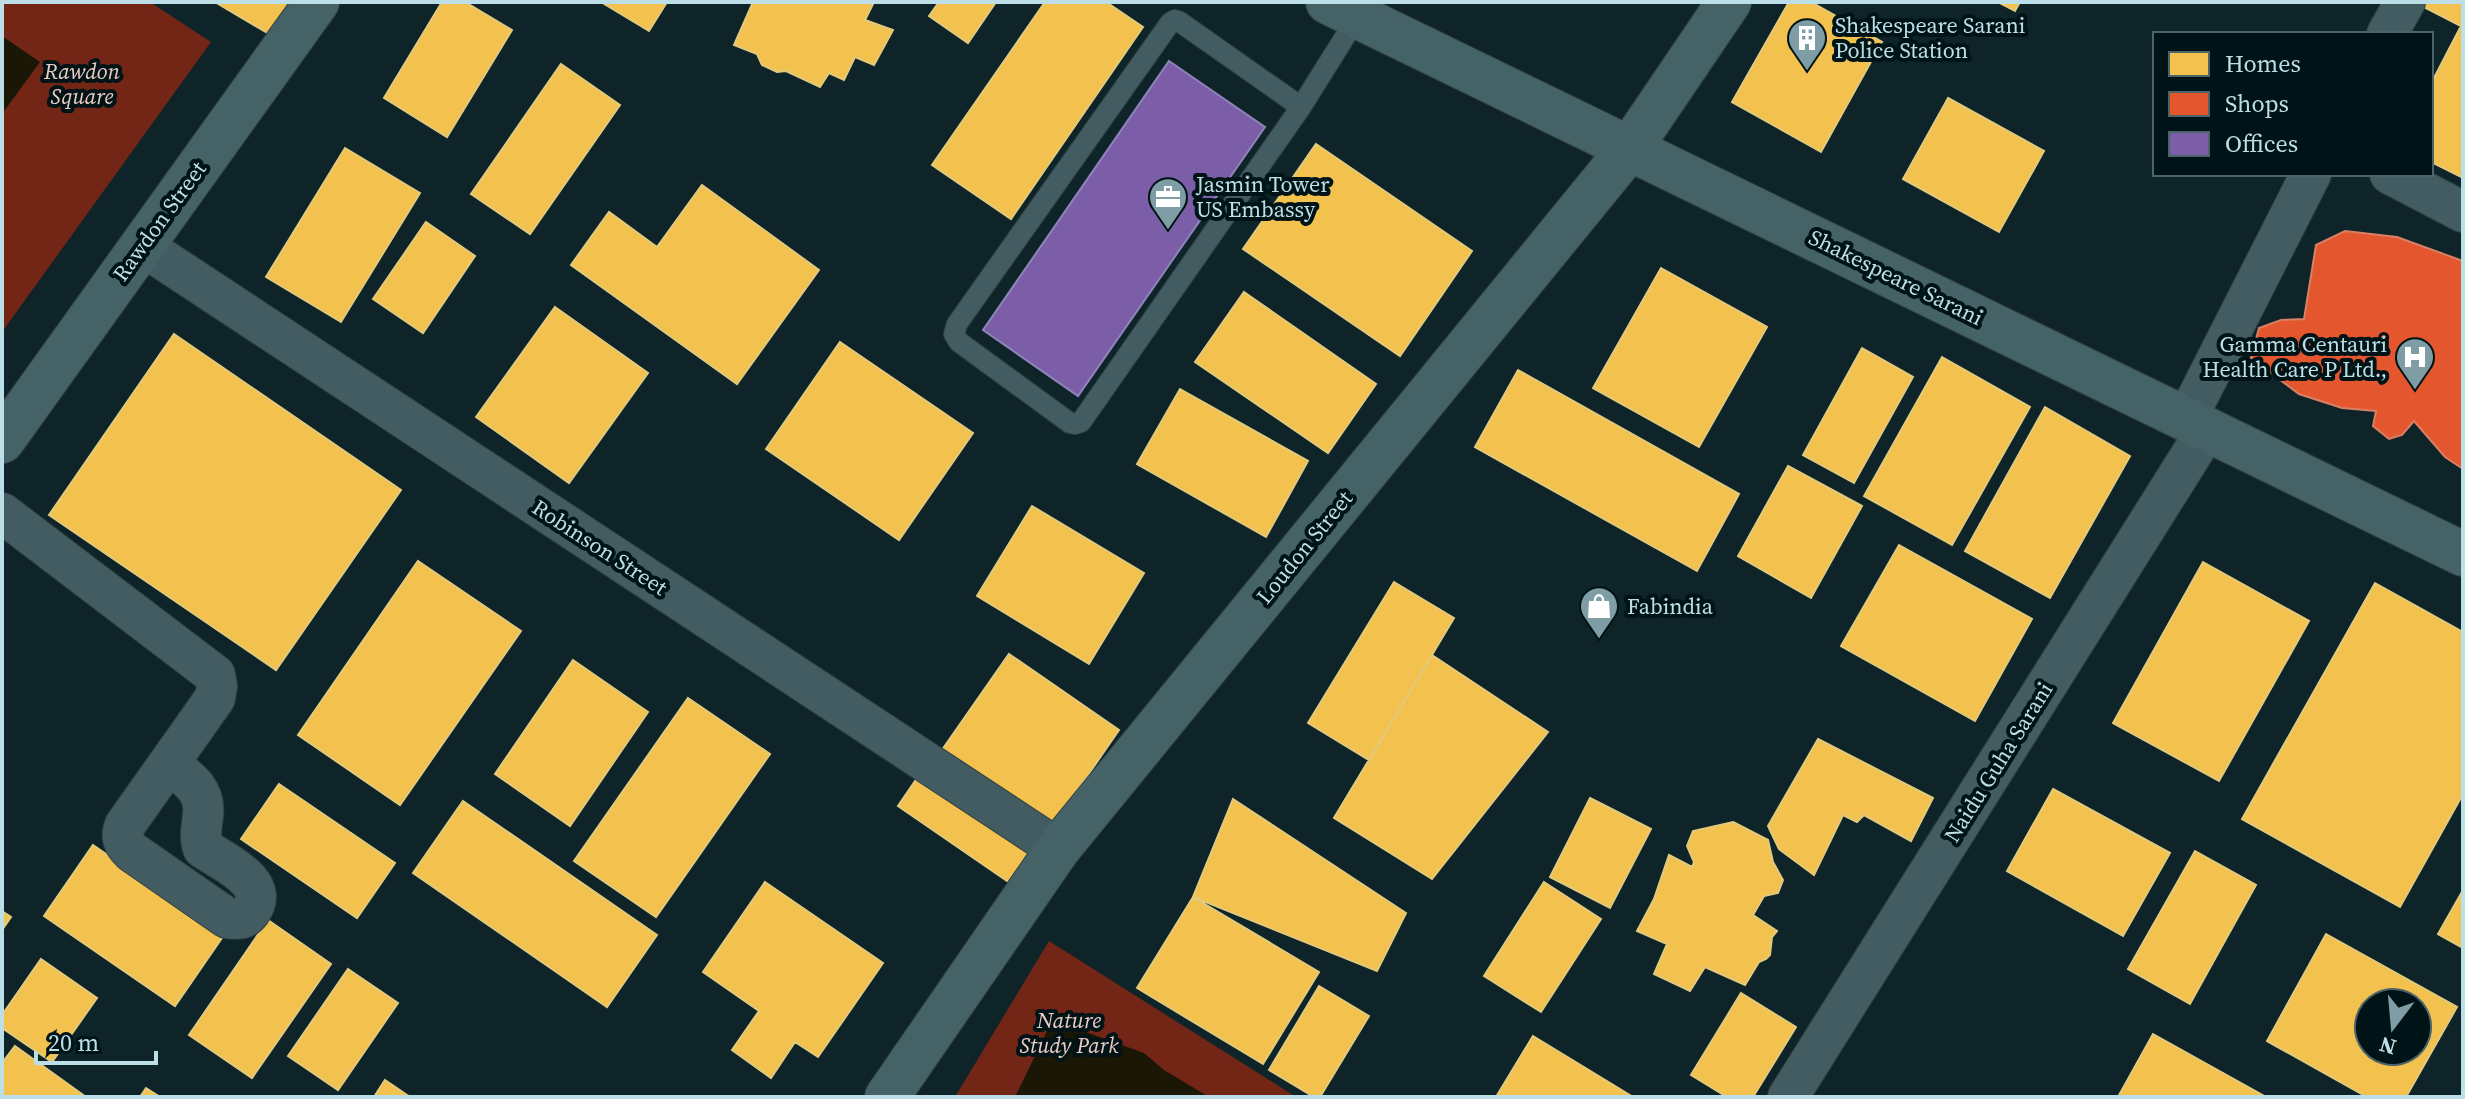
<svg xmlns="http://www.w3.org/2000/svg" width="2465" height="1099" viewBox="0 0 2465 1099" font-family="'Source Serif 4',serif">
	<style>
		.green { fill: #732616 }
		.water { fill: #1a1707 }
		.homes { fill: #f2c14e; stroke: #e2ca7c; stroke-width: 2; fill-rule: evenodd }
		.shops { fill: #e4572e; stroke: #d88065; stroke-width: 2 }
		.offices { fill: #7b5ea7; stroke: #8e84ba; stroke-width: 2 }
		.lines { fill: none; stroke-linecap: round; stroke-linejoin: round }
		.lane-casing { stroke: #2e4044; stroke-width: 22 }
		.street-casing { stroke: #2e4044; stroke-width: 42 }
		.secondary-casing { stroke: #2e4044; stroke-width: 46 }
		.lane { stroke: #435c61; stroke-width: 20 }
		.street { stroke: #435c61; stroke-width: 40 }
		.secondary { stroke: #456267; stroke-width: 44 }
		.labels { text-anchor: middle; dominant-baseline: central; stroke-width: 8; stroke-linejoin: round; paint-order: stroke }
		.poi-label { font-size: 22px; fill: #bcdee6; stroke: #001317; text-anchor: start }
		.park-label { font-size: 22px; font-style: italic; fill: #edcbc3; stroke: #001317 }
		.street-label { font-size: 22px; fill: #bcdee6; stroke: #001317 }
	</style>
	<rect width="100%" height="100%" fill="#0e2429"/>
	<path class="green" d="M2,2H150L211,42L2,332Z
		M1049,941L1296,1097H955Z"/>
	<path class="water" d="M2,36L40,62L2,114Z
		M1049,1027L1075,1028L1144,1053L1164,1070L1209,1097H1015Z"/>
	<path class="homes" d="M215,2H289L269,34Z
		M442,2H465L512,30L447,137L384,98Z
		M601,2H667L649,31Z
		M753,2H874L865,20L893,30L874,65L855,57L844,80L829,73L820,87L786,71L777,72L762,65L757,54L734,45Z
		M939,2H996L968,43L929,16Z
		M1045,2H1106L1143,27L1011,219L932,165Z
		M1789,2H1811L1882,42L1821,152L1732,102Z
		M1998,2H2020L2015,11Z
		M2419,2H2463V178L2431,162V77L2434,78L2461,26L2418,4Z
		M561,64L620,105L530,234L471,194Z
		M1948,98L2044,151L1999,232L1903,179Z
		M1316,144L1472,251L1400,356L1243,249Z
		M345,148L420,193L341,322L266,277Z
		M702,185L819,270L737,384L571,265L609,212L657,247Z
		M426,222L475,256L423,333L373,299Z
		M1661,268L1767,327L1699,447L1593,388Z
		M1244,292L1376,384L1328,453L1195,362Z
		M555,307L648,373L569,483L476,417Z
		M174,334L401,490L276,670L49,515Z
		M840,342L973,433L899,540L766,449Z
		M1862,348L1913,377L1854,483L1803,455Z
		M1942,357L2030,407L1952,545L1864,496Z
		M1518,370L1739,494L1697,571L1475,447Z
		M1180,389L1308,461L1266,537L1137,464Z
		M2045,407L2130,456L2050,598L1965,551Z
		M1788,466L1862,506L1811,598L1738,556Z
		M1032,506L1144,573L1089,664L977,596Z
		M1899,545L2032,619L1975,721L1841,646Z
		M418,561L521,631L400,805L298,735Z
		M2203,562L2309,621L2219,781L2113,723Z
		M1394,582L1454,618L1369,760L1308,723Z
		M2375,583L2463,632V794L2400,907L2242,819Z
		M1009,654L1119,730L1046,836L935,760Z
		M1432,655L1548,732L1432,879L1334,818Z
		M573,660L648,712L570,826L495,774Z
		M688,698L770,754L656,917L574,861Z
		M1818,739L1933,798L1911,841L1864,815L1857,822L1843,815L1814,875L1779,849L1768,826Z
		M924,768L1047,852L1020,890L898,806Z
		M279,784L395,863L357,918L241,839Z
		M2053,789L2170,853L2123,936L2007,871Z
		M1590,798L1651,829L1610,908L1550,877Z
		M1233,799L1406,913L1377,971L1193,897Z
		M463,801L657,935L607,1007L413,873Z
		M1733,822L1768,840L1773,862L1783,880L1778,893L1764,896L1753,915L1777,931L1772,937L1770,955L1766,959L1759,962L1745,985L1705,967L1690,991L1654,974L1667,944L1637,931L1654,899L1669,855L1692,867L1694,862L1687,846L1693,831Z
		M93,845L224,935L175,1006L44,916Z
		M2195,851L2256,885L2190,1004L2128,969Z
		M765,882L883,963L818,1057L795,1042L771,1078L732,1050L759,1011L703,972Z
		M1544,882L1601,919L1541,1012L1484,976Z
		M2463,890V948L2438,934Z
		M1193,897L1319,972L1263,1064L1137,988Z
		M2,911L11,917L2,930Z
		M268,920L331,964L252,1078L189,1035Z
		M2326,934L2457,1007L2406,1097H2367L2267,1041ZM2369,1003H2417V1051H2369Z
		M41,959L97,998L52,1062L2,1028V1015Z
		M348,969L398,1003L338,1090L288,1056Z
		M1319,986L1369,1016L1320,1097H1314L1269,1070Z
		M1741,993L1796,1027L1753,1097H1727L1691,1075Z
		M2153,1034L2266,1097H2118Z
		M1533,1036L1633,1097H1496Z
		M15,1046L86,1097H2V1063Z
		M385,1080L410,1097H374Z
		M146,1088L160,1097H140Z"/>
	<path class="shops" d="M2345,231L2397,237L2463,261V469L2445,457L2414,421L2402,435L2389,439L2373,426L2376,411L2342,408L2299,394L2251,358L2259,328L2281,320L2304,319L2316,245Z"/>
	<path class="offices" d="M1169,61L1265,127L1078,396L983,330Z"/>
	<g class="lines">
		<g class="lane-casing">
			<path id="lane" d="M1301,107L1180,22L1175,20L1170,23L957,324L954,334L959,342L1070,423L1075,424L1081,422L1301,107L1358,16"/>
		</g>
		<g class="street-casing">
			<path id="street" d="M2387,34L2405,2
				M2390,174L2463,212
				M141,245L1058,849
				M2187,418L2311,174
				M2,513L215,675L217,686L215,698L125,825C120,837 123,843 132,852L227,918C237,919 243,921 250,912C273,883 223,862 203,848C199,837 202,827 203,815C206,789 187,778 169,764
				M1788,1097L2208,428"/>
		</g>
		<g class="secondary-casing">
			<path id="secondary" d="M1328,2L2463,554
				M2,441L317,2
				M887,1097L1058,849L1630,148L1729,2"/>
		</g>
		<use href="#lane" class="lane"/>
		<use href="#street" class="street"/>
		<use href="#secondary" class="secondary"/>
	</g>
	<defs>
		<g id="building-pin" transform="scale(2)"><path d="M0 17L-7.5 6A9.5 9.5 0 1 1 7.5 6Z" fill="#7f9da4" stroke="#001317"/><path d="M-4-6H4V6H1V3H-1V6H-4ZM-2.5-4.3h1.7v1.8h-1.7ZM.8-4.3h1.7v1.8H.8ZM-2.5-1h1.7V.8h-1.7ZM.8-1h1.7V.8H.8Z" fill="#fff"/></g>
		<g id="office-pin" transform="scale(2)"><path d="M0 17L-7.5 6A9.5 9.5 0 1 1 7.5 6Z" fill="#7f9da4" stroke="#001317"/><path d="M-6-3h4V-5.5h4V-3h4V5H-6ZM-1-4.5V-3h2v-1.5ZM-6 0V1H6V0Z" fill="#fff"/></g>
		<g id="hospital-pin" transform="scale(2)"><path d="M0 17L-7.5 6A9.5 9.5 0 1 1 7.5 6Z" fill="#7f9da4" stroke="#001317"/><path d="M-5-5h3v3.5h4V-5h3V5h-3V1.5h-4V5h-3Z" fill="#fff"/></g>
		<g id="shop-pin" transform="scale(2)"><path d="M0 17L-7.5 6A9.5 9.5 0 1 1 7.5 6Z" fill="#7f9da4" stroke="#001317"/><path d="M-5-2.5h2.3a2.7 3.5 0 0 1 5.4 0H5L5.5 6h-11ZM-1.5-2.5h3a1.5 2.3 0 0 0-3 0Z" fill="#fff"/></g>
	</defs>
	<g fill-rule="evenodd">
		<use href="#building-pin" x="1807" y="38"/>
		<use href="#office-pin" x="1168" y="197"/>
		<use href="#hospital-pin" x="2415" y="357"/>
		<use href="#shop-pin" x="1599" y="606"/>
	</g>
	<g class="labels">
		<g class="poi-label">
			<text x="1835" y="25">Shakespeare Sarani<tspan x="1835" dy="25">Police Station</tspan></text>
			<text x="1196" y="184">Jasmin Tower<tspan x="1196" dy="25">US Embassy</tspan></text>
			<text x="2387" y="344" text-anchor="end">Gamma Centauri<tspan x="2387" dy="25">Health Care P Ltd.,</tspan></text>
			<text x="1627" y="606">Fabindia</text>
		</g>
		<g class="park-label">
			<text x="82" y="71">Rawdon<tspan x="82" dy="25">Square</tspan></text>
			<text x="1069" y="1020">Nature<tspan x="1069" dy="25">Study Park</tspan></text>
		</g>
		<g class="street-label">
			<text transform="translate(159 221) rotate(-54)">Rawdon Street</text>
			<text transform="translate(1896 277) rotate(26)">Shakespeare Sarani</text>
			<text transform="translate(600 547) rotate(33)">Robinson Street</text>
			<text transform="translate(1304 547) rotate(-51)">Loudon Street</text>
			<text transform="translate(1998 762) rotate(-58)">Naidu Guha Sarani</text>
		</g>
	</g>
	<rect width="2465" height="1099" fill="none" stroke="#bcdee6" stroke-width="8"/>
	<rect x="2153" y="32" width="280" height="144" fill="#001317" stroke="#4b646a" stroke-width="2"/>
	<rect x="2169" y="52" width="40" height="24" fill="#f2c14e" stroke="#4b646a" stroke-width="2"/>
	<text x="2225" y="72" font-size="24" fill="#bcdee6">Homes</text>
	<rect x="2169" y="92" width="40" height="24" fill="#e4572e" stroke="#4b646a" stroke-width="2"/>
	<text x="2225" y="112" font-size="24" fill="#bcdee6">Shops</text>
	<rect x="2169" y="132" width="40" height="24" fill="#7b5ea7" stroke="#4b646a" stroke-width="2"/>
	<text x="2225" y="152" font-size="24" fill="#bcdee6">Offices</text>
	<g transform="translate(2393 1027) rotate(196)"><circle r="38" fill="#001317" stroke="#4b646a" stroke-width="2"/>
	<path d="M0-6L14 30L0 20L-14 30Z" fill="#7f9da4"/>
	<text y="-12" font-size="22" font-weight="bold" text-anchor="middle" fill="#bcdee6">N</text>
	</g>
	<path d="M36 1051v12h120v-12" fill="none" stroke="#bcdee6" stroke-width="4"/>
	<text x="48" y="1051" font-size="24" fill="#bcdee6" stroke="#001317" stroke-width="6" paint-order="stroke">20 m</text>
</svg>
